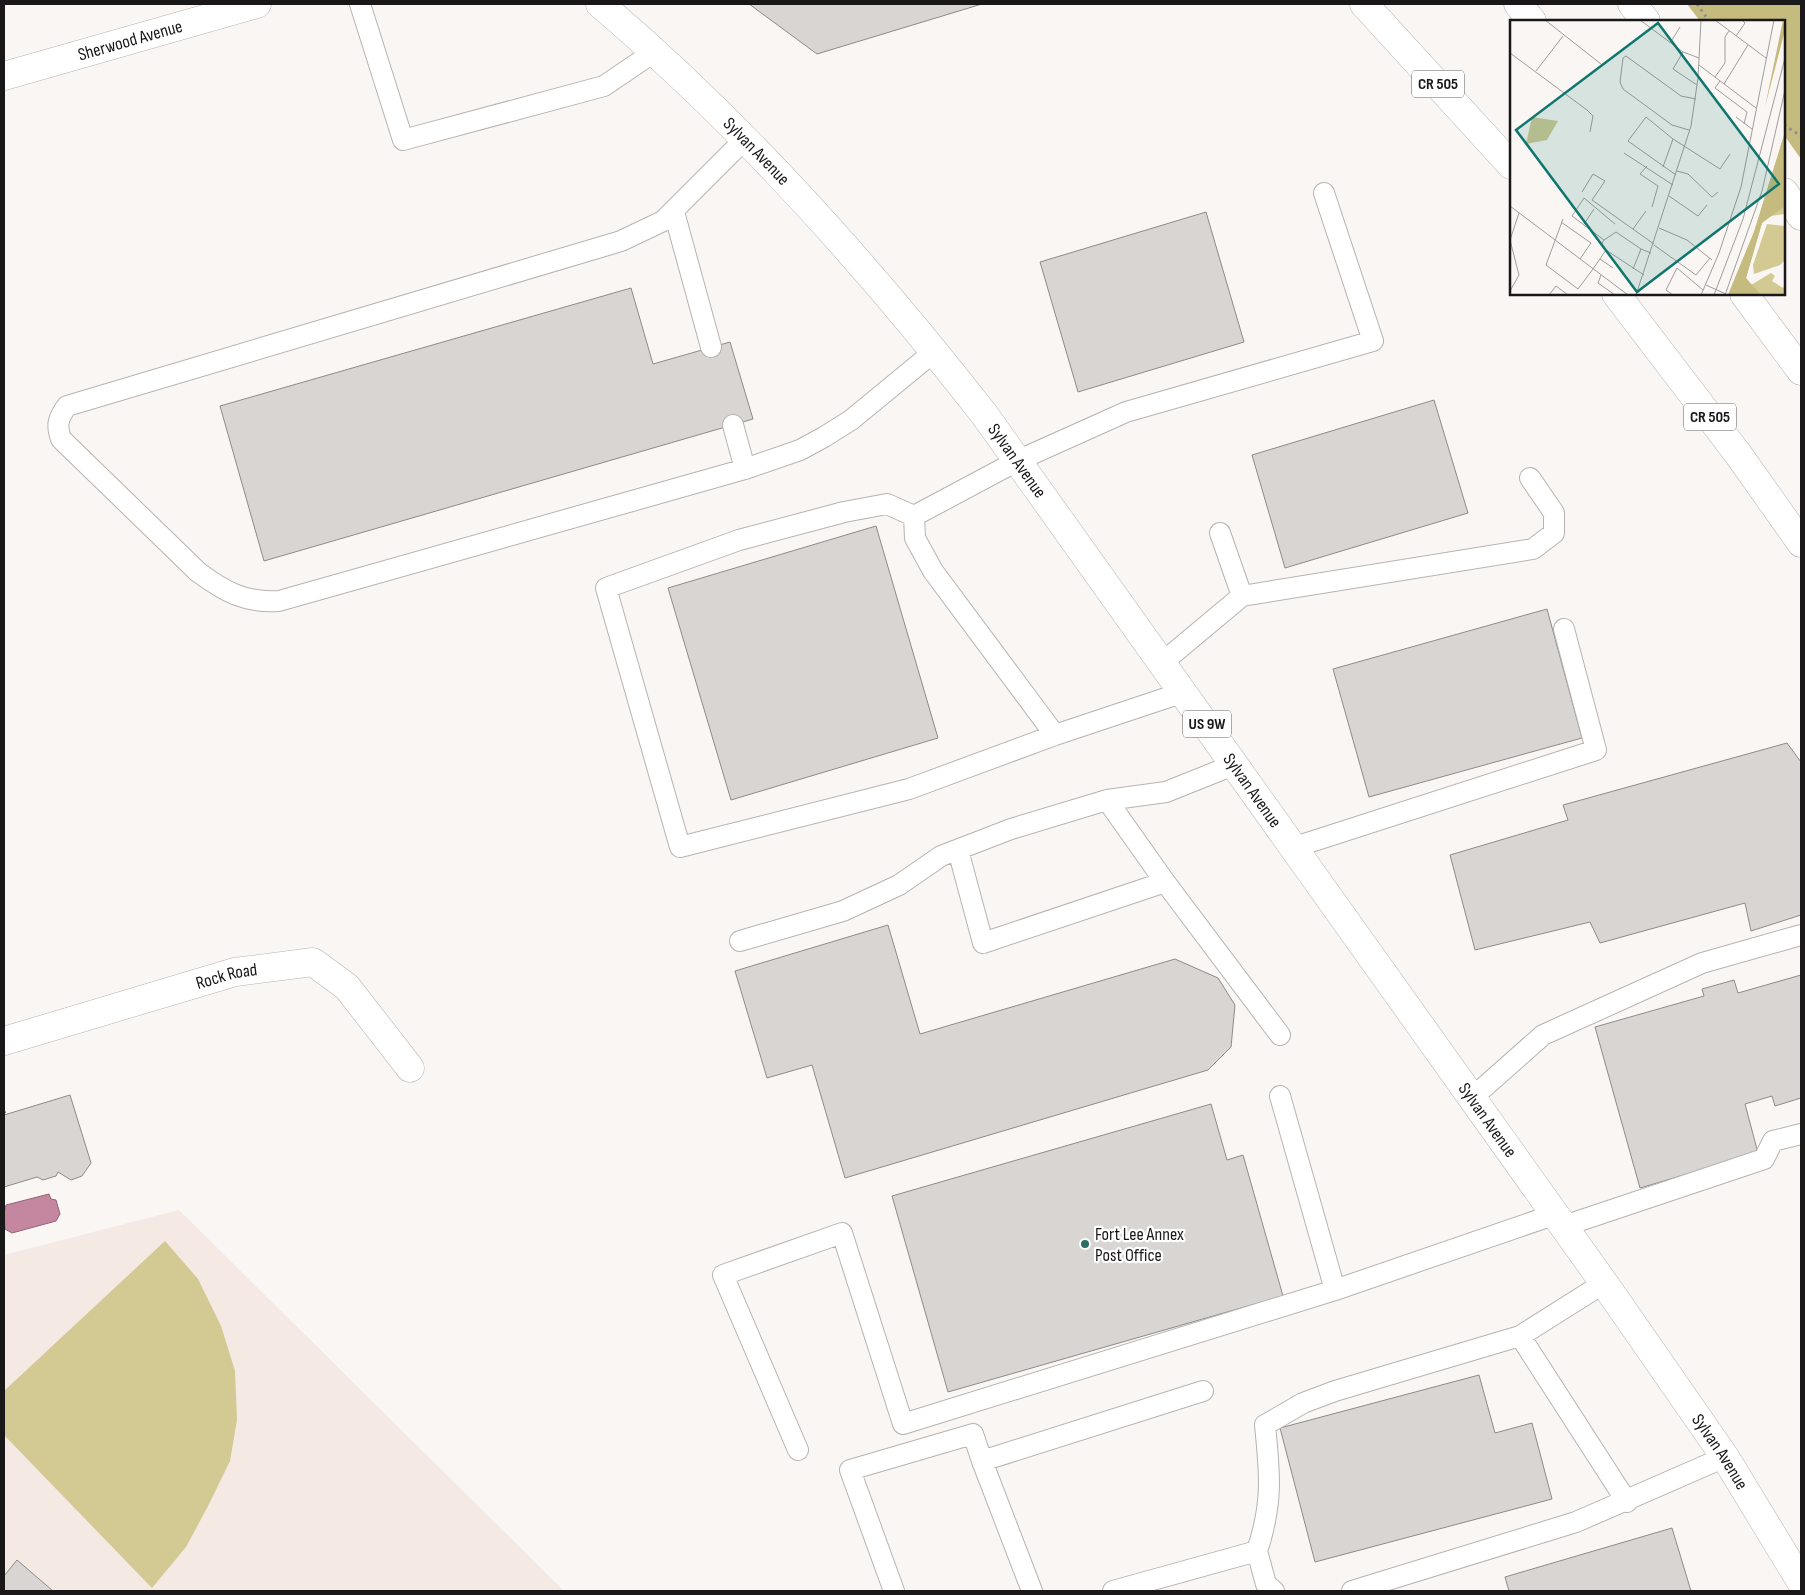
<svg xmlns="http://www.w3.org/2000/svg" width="1805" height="1595" viewBox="0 0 1805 1595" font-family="'Sofia Sans Condensed',sans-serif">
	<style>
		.built { fill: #f4e9e3 }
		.green { fill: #d2c993 }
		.forest { fill: #c6bb7e }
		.water { fill: #c4879f; stroke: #916576 }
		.building { fill: #d8d5d3; stroke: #8d8b88 }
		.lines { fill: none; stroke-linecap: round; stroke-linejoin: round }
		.lane-casing { stroke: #b6b3b1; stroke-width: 22 }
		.street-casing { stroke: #b6b3b1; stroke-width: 29 }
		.primary-casing { stroke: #b6b3b1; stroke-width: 29 }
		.highway-casing { stroke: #b6b3b1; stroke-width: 29 }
		.path { stroke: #928f8e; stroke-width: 3; stroke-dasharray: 2.5 4; stroke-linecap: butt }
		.lane { stroke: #fff; stroke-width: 20 }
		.street { stroke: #fff; stroke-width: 28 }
		.primary { stroke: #fff; stroke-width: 28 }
		.highway { stroke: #fff; stroke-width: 28 }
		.poi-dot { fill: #2b6f62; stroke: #fff; stroke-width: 2 }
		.labels { text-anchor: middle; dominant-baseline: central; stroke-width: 4.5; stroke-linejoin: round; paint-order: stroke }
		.shield { fill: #fff; stroke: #5e5d5d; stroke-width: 1 }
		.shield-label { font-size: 16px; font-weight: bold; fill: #191717 }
		.street-label { font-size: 18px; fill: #191717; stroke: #fff }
		.poi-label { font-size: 18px; fill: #191717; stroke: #fff; text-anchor: start }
		.inset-road { fill: none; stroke: #a09d9c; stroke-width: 1 }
		.view { fill: #0f766e; fill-opacity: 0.15; stroke: #0f766e; stroke-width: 2.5 }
		.inset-edge { fill: none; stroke: #191717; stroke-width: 2.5 }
	</style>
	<rect width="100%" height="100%" fill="#faf6f4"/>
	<path class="built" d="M179,1210L564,1591H4V1255Z"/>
	<path class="green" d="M165,1241L198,1279L221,1326L235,1371L237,1420L230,1461L208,1506L186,1547L152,1588L4,1435V1391Z"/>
	<path class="forest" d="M1687,4H1801V159L1784,135V21H1700Z"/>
	<path class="water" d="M49,1194L51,1199L56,1200L60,1214L56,1221L12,1233L5,1229L4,1213L6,1205Z"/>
	<path class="building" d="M749,4H982L817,54Z
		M1206,212L1244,342L1078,392L1040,262Z
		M631,288L653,364L730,342L753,419L264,561L220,406Z
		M1434,400L1468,513L1285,568L1252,455Z
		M876,526L938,738L731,800L668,588Z
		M1547,609L1582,738L1369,797L1333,669Z
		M1787,743L1801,762V915L1751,931L1745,903L1600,943L1590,922L1475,950L1450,855L1568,820L1563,805Z
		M888,925L920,1034L1175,959L1218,978L1235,1005L1231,1047L1208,1070L845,1178L812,1065L767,1078L735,971Z
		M1801,975V1098L1775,1106L1772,1096L1745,1104L1758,1153L1640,1188L1595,1027L1704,996L1702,989L1734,980L1738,993Z
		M70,1095L91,1163L82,1176L71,1180L58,1172L56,1176L43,1180L37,1177L4,1187V1115Z
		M1211,1104L1227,1160L1243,1155L1283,1296L948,1392L892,1196Z
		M1479,1375L1495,1433L1532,1423L1552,1499L1315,1562L1280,1428Z
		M1672,1528L1691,1591H1509L1505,1577Z
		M17,1560L53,1591H4V1576Z"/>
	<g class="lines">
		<g class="lane-casing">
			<path id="lane" d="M360,4L403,140L604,86L654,52
				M744,140L663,221L621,241L67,406C58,418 56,425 61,439L198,572C225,592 245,603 279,601L745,469L800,450L824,437L851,420L935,351
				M674,212L711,347
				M733,425L745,469
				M914,516L915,538L933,571L1055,735
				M1220,533L1242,596
				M1163,662L1242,596L1533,549L1554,533V513L1530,478
				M1184,692L1055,735L909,789L680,847L606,588L739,540L844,512L887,504L914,516L1019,460L1126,412L1373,341L1324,193
				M1107,800L1165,882
				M1295,847L1596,750L1564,629
				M958,850L983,943L1165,882L1280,1035
				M740,941L843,911L899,885L941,856L1011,829L1107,800L1166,792L1236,764
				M1280,1096L1335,1290
				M1473,1097L1543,1035L1702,963L1801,935
				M1564,1226L1764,1159L1773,1141L1801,1134
				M1604,1283L1520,1336L1627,1502
				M798,1450L723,1275L842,1233L903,1424L1335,1290L1556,1214
				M982,1461L1032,1591
				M1257,1551C1273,1503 1270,1474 1265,1425L1303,1403L1335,1391L1520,1336
				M894,1591L850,1470L973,1434L982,1461L1203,1391
				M1113,1591L1257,1551L1266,1584L1274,1591
				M1352,1591L1576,1522L1725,1457"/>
		</g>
		<g class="street-casing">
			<g id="street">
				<path id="s1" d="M4,76L257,4"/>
				<path id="s2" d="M4,1041L235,972L313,962L347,987L410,1068"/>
			</g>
		</g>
		<g class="primary-casing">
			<g id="primary">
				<path id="s3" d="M600,4C743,125 869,267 984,414L1604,1283L1725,1457L1801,1582"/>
				<path d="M1364,4L1511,165"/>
				<path d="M1616,294L1738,454L1801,543"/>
			</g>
		</g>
		<g class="highway-casing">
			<path id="highway" d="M1518,4L1532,21
				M1632,4L1646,21
				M1784,192L1801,216
				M1744,294L1801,371"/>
		</g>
		<path class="path" d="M1697,4L1709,21
			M1784,125L1801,136
			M4,1111L5,1115"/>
		<use href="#lane" class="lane"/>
		<use href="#street" class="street"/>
		<use href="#primary" class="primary"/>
		<use href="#highway" class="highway"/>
	</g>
	<circle class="poi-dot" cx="1085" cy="1244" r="5"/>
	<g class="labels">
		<g class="shield">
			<rect x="1412" y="70.5" width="52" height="27" rx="4"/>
			<rect x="1684" y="403.5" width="52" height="27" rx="4"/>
			<rect x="1183" y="710.5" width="48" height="27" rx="4"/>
		</g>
		<g class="shield-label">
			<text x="1438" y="84">CR 505</text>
			<text x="1710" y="417">CR 505</text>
			<text x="1207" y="724">US 9W</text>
		</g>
		<g class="street-label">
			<text stroke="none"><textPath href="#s1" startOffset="131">Sherwood Avenue</textPath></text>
			<text stroke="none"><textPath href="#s3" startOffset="215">Sylvan Avenue</textPath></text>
			<text stroke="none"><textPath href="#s3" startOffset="620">Sylvan Avenue</textPath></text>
			<text stroke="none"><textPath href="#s3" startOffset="1025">Sylvan Avenue</textPath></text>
			<text stroke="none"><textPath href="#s2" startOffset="232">Rock Road</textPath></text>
			<text stroke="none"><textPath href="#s3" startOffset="1430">Sylvan Avenue</textPath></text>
			<text stroke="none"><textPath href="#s3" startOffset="1835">Sylvan Avenue</textPath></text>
		</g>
		<g class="poi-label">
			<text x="1095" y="1234">Fort Lee Annex<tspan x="1095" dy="21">Post Office</tspan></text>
		</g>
	</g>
	<g transform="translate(1510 20)">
		<rect width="275" height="275" fill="#faf6f4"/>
		<path d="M22,97L48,101L37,120L16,124ZM275,112V194L260,196L252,203L236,258L241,265L261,253L265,256L262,261L273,268L275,265V275H218L244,212ZM257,204L275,206V240L270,245L244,254L243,245Z" fill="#d2c993"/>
		<path d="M273,0L275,10L255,87ZM275,112V186L252,203L236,258L251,275H218L244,212Z" fill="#c6bb7e"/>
		<path class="inset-road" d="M35,0L91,44M130,0L173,32L189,38M205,0L256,38M226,16L235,3L232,0M160,23L170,7M173,32L163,49L187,65M0,33L77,90L83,96L80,112M189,45L246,88M26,51L53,16M205,57L215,43V17L219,11M210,61L205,68L237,92L234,104M214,64L238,25M226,97L242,109M179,110L162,105L113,69L110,62L113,38L116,36L171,76L186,79M114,133L163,165M137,146L130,154L148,166L142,187M153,147L163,119M167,151L178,154L202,177L208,172M166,155L118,121L136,97L163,119L210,149L220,134M72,172L83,154L95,161L82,180L144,224M159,176L188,196L197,185M0,186L118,275M53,199L36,245L68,269L83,249M51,202L81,223L70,239M74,204L84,189M149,208L177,220L202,240M123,209L136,191M94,220L106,212L131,229M144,225L186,255L200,238M96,230L91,225L94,220L62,196L74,178L105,204M90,239L103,248M83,249L96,230L134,255M123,249L131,229L141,233M91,255L88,263L105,275M196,265L218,275M0,271L9,255L0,220L9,193M39,275L46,266L58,275M126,275L181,106L188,58L191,0M163,275L156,270L167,248L193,270M191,275L209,233L231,167L264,0M204,275L233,199L275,38M215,275L252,171L275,70"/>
		<path class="view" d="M148,3L269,164L127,272L6,110Z"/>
		<rect width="275" height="275" class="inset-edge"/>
	</g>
	<rect width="1805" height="1595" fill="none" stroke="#191717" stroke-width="10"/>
</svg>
